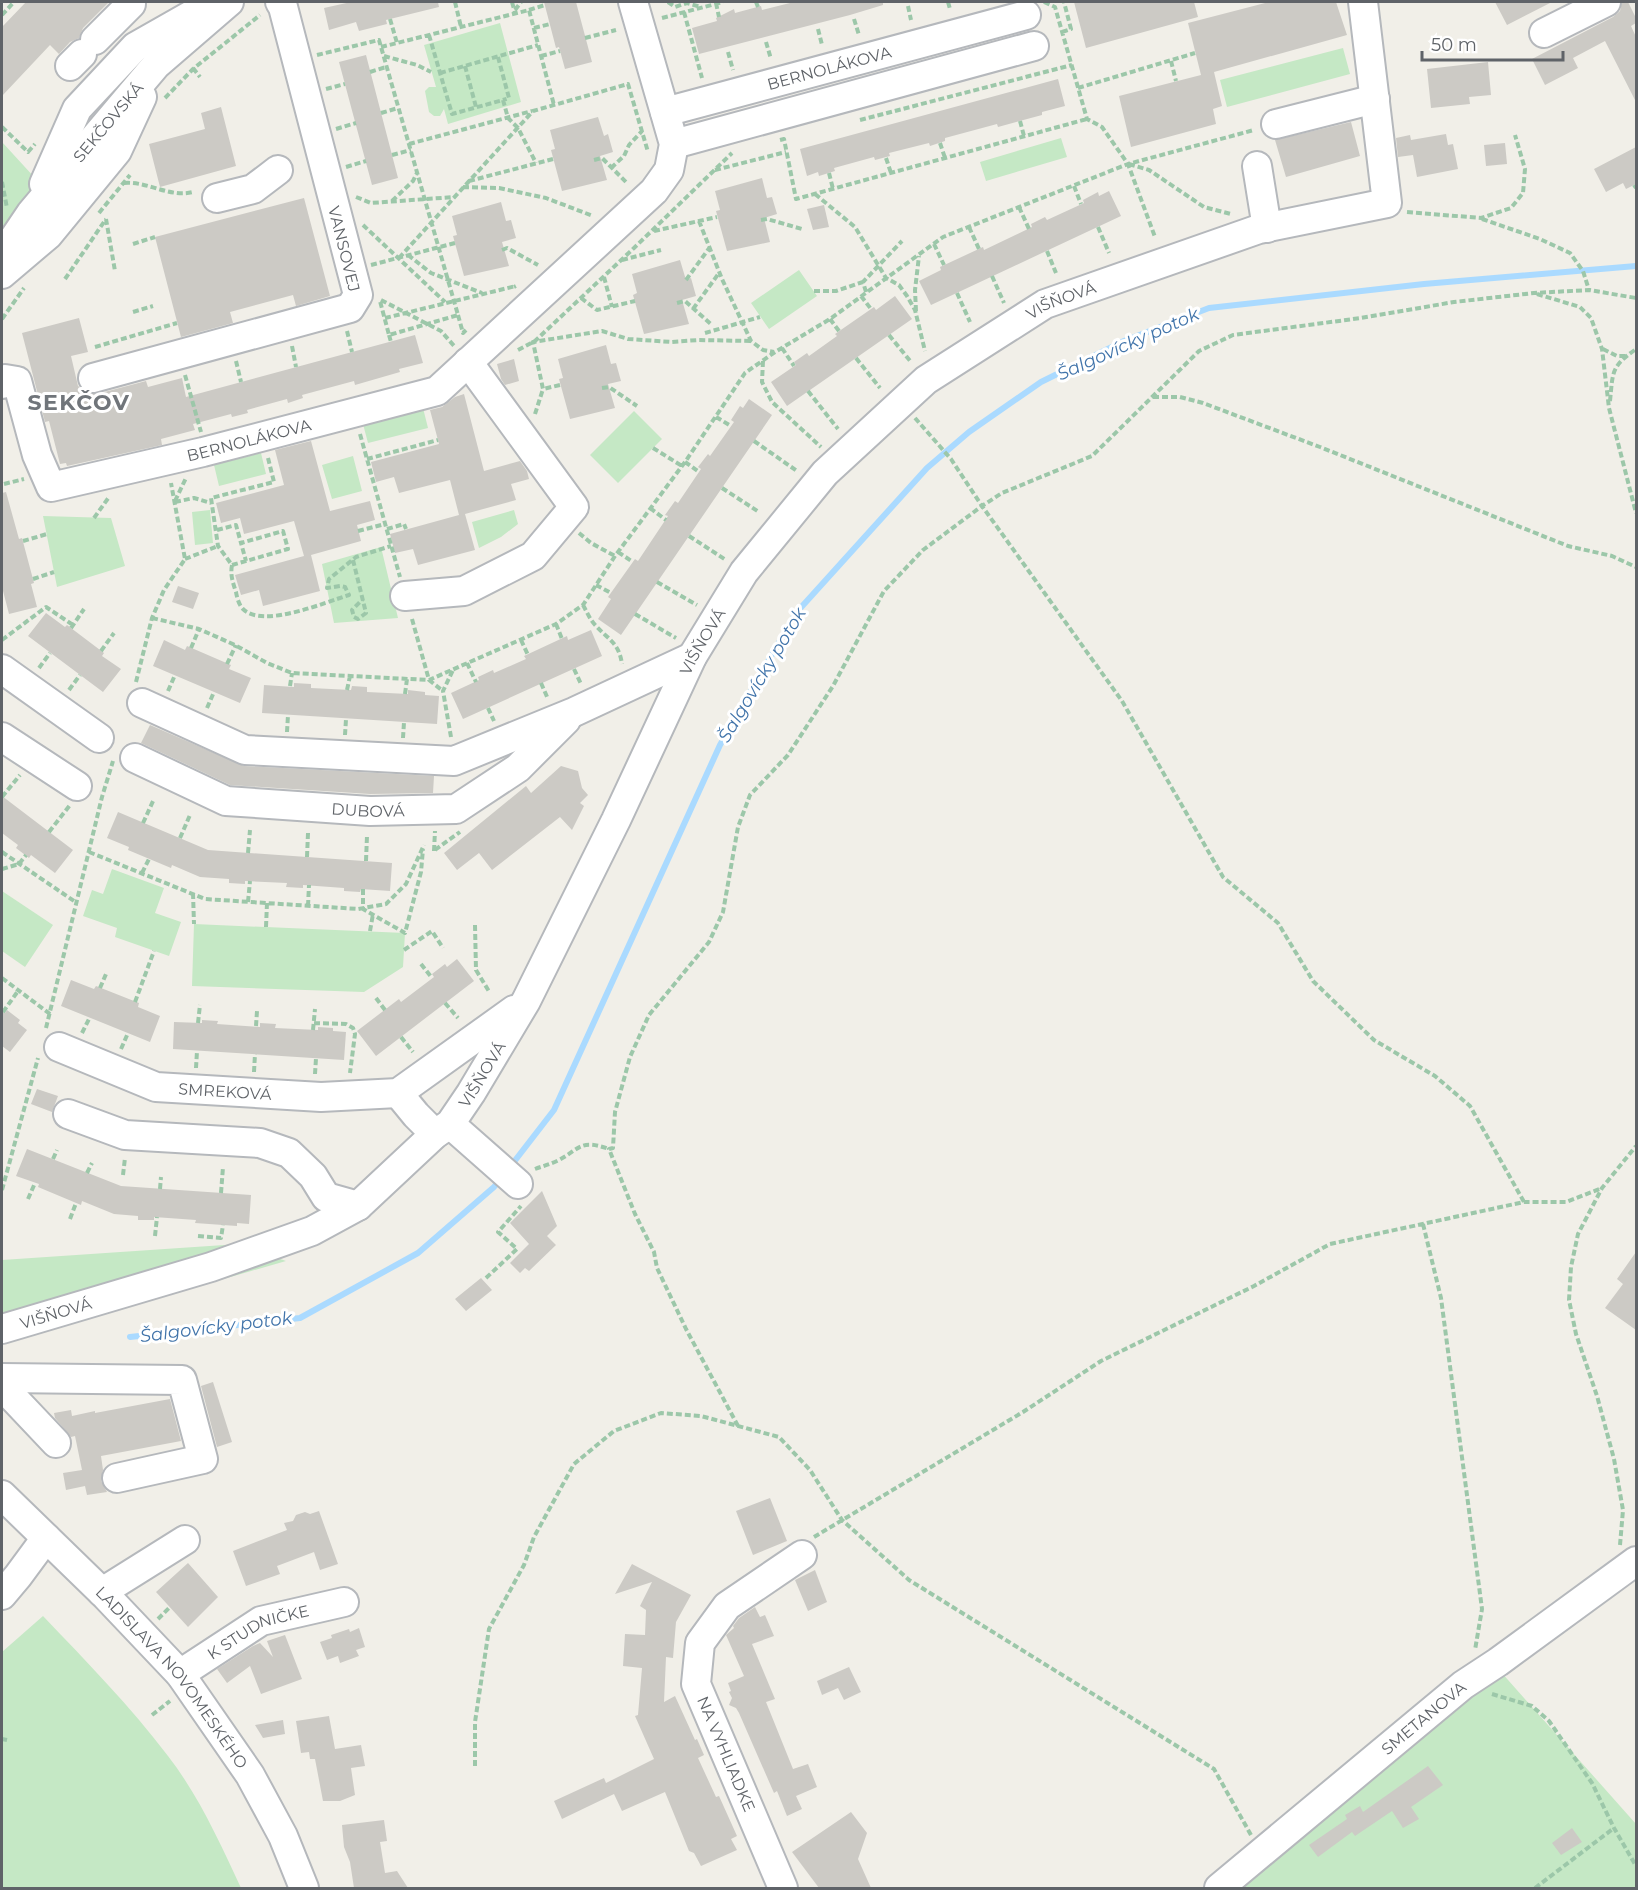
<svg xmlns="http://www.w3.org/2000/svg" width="1638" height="1890" viewBox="0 0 1638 1890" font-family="Montserrat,sans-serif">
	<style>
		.green { fill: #c5e8c5 }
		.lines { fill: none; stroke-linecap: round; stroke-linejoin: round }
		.stream { stroke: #aadaff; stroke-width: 6 }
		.building { fill: #cccac5 }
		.minor-casing { stroke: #b5b8bc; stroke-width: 32 }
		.path { stroke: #9cc7a9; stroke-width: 4; stroke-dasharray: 6 3; stroke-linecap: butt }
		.minor { stroke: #fff; stroke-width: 28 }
		.labels { text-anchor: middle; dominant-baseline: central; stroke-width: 6; stroke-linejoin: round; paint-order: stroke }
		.street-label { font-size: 16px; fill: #5f6368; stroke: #fff }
		.water-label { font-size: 18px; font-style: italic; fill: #4174aa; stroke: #fff }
		.district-label { font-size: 22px; font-weight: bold; letter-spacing: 1.5px; fill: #70757a; stroke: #fff }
	</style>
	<rect width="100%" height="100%" fill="#f1efe8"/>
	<path class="green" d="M500,23L521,102L448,124L444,109L440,116H434L429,112L425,91L429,87H436L424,45Z
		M1343,48L1350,74L1227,107L1220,80Z
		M1061,138L1067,157L986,181L980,162Z
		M2,142L46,190L2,258Z
		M799,270L817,296L769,329L751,303Z
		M423,408L428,428L368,443L363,424Z
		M634,411L662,439L618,483L590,455Z
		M261,453L266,474L219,486L214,465Z
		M353,456L362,491L332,499L322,465Z
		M210,510L213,543L195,545L192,512Z
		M514,510L518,524L501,537L479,548L472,522Z
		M43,516L111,518L125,566L57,587Z
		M381,547L398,618L334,623L322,564Z
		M112,869L164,888L155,913L181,922L169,956L115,937L117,928L83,916L92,890L103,894Z
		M2,891L53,925L25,967L2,951Z
		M194,924L405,933L403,967L364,992L192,986Z
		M239,1244L286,1261L105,1313L2,1332V1260Z
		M43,1616C86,1661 130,1706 168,1756C199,1796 220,1843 241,1888H2V1652Z
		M1485,1654L1636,1824V1888H1207Z"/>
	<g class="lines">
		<path class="stream" d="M510,1167L554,1110L720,745L796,613L927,468L969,432L1041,382L1124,341L1209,308L1424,284L1636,266
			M130,1337L300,1318L418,1253L494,1187L501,1178"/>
	</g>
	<path class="building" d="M26,2H106L108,3L83,28L79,38L70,42L59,54L50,45L2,96V27Z
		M351,2H438L439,7L386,20L387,24L359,31L356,22L329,30L324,8Z
		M544,2H576L592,62L565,69L559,47L556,48Z
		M794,2H883V5L850,15L699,54L692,28L717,21L716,18L734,9L735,13L761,6L762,10Z
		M1074,2H1194L1198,17L1086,48Z
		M1269,2H1336L1347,35L1214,72L1222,106L1213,109L1216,124L1131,147L1119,96L1201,75L1188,23Z
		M1495,2H1552L1507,25Z
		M1622,2H1628L1636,18V23L1631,26L1636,37V102L1605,41L1573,58L1578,68L1545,85L1532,59L1613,17L1620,11Z
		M366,55L398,178L372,185L339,62Z
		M1488,62L1491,95L1469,97L1470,104L1431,108L1427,69Z
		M1058,79L1065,106L1042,112V115L998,127L997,124L945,138V141L930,146L929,143L889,153L890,156L875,160L874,157L834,168L835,171L819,176L818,172L807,176L800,149Z
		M221,107L236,166L160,187L149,144L205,129L201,113Z
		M598,117L604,136L608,134L613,152L600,156L607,180L562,191L551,150L555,149L550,130Z
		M1351,122L1360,156L1286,177L1275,140Z
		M1446,134L1448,145L1453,144L1458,169L1417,177L1413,155L1398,157L1396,138L1410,135L1411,140Z
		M1505,143L1507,164L1486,166L1484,145Z
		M1636,147V184L1626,189L1623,183L1606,192L1594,169Z
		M762,178L767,198L772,197L777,214L764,218L770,242L727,251L716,211L720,210L715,191Z
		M1109,191L1121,216L931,305L919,281L941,270L940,267L983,247L984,250L1032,227L1031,224L1045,217L1047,220L1084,203L1083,200L1098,192L1099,196Z
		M304,198L330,296L296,306L293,295L230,312L233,323L181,337L155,237Z
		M501,202L506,221L511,220L516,238L502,242L509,266L464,276L453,236L457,235L452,216Z
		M824,205L829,227L813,230L807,209Z
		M680,260L686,280L691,278L696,296L682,300L689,324L644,334L633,295L637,293L632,274Z
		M895,296L912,319L787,406L771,382L796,365L794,362L807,353L809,356L837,336L835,334L874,307L876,310Z
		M79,318L88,352L71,356L78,386L89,394H97L146,381L148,387L182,378L186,397L415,335L423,363L399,369L400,372L355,385L354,381L302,395L303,398L288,403L287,399L247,410L248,413L232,417L231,414L193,424L195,430L161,439L162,445L67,466L66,463L60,464L49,421L45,422L22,333Z
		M606,345L611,364L616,363L621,381L608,384L615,408L570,419L559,379L563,378L558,359Z
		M514,359L519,381L505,385L501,379L497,364Z
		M464,394L484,471L520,461L527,471L529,479L511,484L516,500L465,514L475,550L418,565L413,549L395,553L390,534L459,515L450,480L399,493L394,477L376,482L371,462L439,444L430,410L442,407L455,397Z
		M749,399L772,415L621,635L598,619L611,599L608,597L635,559L638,561L668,516L665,515L675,501L678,503L701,469L698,467L708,454L710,456L734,422L731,420L740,406L743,408Z
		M311,441L330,511L370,501L375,520L357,525L361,541L311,555L320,591L263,606L259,590L241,595L235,575L304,556L294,521L244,534L240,518L221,523L216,503L284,485L275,450Z
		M6,492L19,539L22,538L34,583L31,584L37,607L9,614L2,587V493Z
		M178,586L199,593L193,609L172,602Z
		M46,613L65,627L67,625L104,653L102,656L121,669L103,692L28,636Z
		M591,630L602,656L463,719L451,693L479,680L478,677L493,670L494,673L526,659L524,656L567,636L568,640Z
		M164,640L185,650L187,646L231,665L229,669L251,678L240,703L153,666Z
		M294,683L311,684V688L351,690L352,686L367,687V692L408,694V690L425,692V695L439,696L437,724L262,713L264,685L294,687Z
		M150,725L244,766L434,776L433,793L370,794L230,785L141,743Z
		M561,766L578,771L582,788L588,795L580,803L584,806L572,830L560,817L492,870L479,853L457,870L444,853L526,786L531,793Z
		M2,796L73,850L55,873L31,855L29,858L16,848L18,845L2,833Z
		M118,812L208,850L392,863L390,891L361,889L360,892L344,891V888L303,885V888L286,887L287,883L245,881V884L229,883V879L200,877L172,865L171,868L128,850L129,847L107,838Z
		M457,959L474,981L376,1056L357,1031L399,999L401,1002L434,977L432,974L445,964L447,967Z
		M71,980L94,989L96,986L139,1003L138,1007L160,1016L150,1042L61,1006Z
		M2,1010L5,1013L7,1010L20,1020L18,1023L27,1030L10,1052L2,1046Z
		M202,1020L218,1021L217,1024L260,1027V1023L276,1024L275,1028L318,1030V1027L333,1028V1031L346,1032L344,1060L173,1049L174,1022L202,1023Z
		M37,1089L58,1096L52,1112L31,1104Z
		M27,1149L121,1186L251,1195L249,1224L237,1223V1226L195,1223L196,1220L154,1217V1220H138V1216L114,1214L82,1201L81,1205L38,1187L39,1184L16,1176Z
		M542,1191L557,1226L547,1236L556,1245L529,1271L525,1268L520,1273L510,1263L529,1244L510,1223Z
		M1636,1252V1330L1605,1308L1623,1284L1617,1279Z
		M481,1278L492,1290L466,1311L455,1299Z
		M213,1382L232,1442L217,1447L201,1386Z
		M170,1399L181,1441L101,1456L103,1470L101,1481L107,1492L87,1495L85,1486L66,1490L63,1473L82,1470L75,1436L71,1437L55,1418L54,1413L71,1410L72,1416L95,1411V1413Z
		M770,1498L787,1541L753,1555L736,1511Z
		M319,1511L338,1564L320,1570L314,1552L277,1566L280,1574L246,1586L233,1551L287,1530L284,1523L293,1521L296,1515L305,1512L310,1514Z
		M188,1563L218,1597L188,1627L156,1592Z
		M632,1564L691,1595L676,1622L673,1658L666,1657L664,1702L675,1696L695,1740L697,1739L704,1755L698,1758L716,1797L719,1796L737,1836L731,1839L737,1850L701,1866L694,1853L689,1851L665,1792L622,1811L614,1794L562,1819L554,1801L604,1778L606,1783L654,1759L635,1716L638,1715L642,1668L623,1666L625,1634L645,1635L646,1610L640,1606L652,1582L615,1594Z
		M815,1570L827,1602L808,1611L795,1580Z
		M755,1607L760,1617L765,1615L774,1636L752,1644L775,1699L766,1702L793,1769L808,1764L817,1787L796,1796L802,1809L787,1816L777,1791L774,1793L739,1713L736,1708L729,1705L732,1698L729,1692L731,1691L728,1683L744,1676L726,1635L734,1628L733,1626L739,1618Z
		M359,1628L365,1647L356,1650L359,1656L340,1663L338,1656L327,1660L320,1642L332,1638L331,1635L349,1629L350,1632Z
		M285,1635L302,1679L261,1694L250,1666L227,1683L217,1669L253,1646L260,1643L273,1657L267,1641Z
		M849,1667L861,1692L844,1700L838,1688L822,1695L817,1681Z
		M329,1716L335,1749L361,1745L365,1766L351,1768L355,1795L340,1801H323L315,1759H310L309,1752L301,1753L296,1721Z
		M283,1720L285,1734L263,1738L255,1725Z
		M1428,1766L1443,1785L1411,1807L1419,1819L1403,1828L1392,1811L1355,1836L1352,1832L1318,1857L1309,1845L1347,1819L1345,1815L1360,1806L1363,1812Z
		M851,1812L867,1833L858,1859L871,1888H819L792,1852Z
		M384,1820L387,1841L380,1842L385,1873L397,1871L408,1888H354L350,1862L344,1847L342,1825Z
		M1572,1828L1582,1842L1561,1855L1552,1843Z"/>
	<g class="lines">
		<g class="minor-casing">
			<g id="minor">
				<path d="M1544,33L1606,2"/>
				<path d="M95,40L131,4L129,2"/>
				<path d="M70,66L82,54"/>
				<path id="s1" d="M665,112L1026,15"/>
				<path d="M1276,124L1375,99"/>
				<path d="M674,144L1034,46"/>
				<path d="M1257,166L1267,228"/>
				<path d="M44,184L77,109L135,47L200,10"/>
				<path d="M217,198L253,189L278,170"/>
				<path id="s2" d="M2,256L31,213L156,65L229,2"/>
				<path d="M2,274L48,235L117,151L142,97"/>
				<path d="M93,378L350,308L358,295L283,7L280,2"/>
				<path id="s3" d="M2,384L5,379L17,381L37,455L51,487L203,452L437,391L654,191L669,170L674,144L633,2"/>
				<path d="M405,596L464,591L533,556L574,507L468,362"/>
				<path d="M2,669L99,738"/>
				<path d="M142,703L245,750L454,761L574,712L692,657"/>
				<path d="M2,737L77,786"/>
				<path id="s4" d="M135,758L226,801L370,811L456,809L518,768L566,720"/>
				<path id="s5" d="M59,1047L156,1087L321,1097L398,1093L514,1010"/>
				<path d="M398,1093L416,1115L435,1134"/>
				<path d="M68,1114L125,1135L260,1143L289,1153L313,1176L326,1197L358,1206"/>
				<path d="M450,1124L518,1184"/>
				<path id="s6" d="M2,1329L211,1267L312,1231L358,1206L435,1134L450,1124L471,1093L526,1001L616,820L692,657L744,572L825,473L926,380L1045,304L1259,229L1387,203L1363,2"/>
				<path d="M2,1378L182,1380L203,1459L117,1478"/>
				<path d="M2,1386L56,1443"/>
				<path id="s7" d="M2,1495L106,1596L180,1674L250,1775L283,1836L304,1888"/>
				<path d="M102,1592L185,1540"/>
				<path d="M2,1595L18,1576L46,1538"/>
				<path id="s8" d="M180,1674L261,1621L344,1602"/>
				<path d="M783,1888L696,1684L700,1643L727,1606L802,1555"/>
				<path id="s9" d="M1219,1888L1463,1685L1498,1662L1636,1561"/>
			</g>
		</g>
		<path class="path" d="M455,2L461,27
			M512,2L515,13
			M668,2L675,7L687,3L701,7
			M756,2L758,7
			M948,2L950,9
			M1044,2L1055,7L1087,119L1102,127L1128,164L1155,237
			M716,3L719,17
			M908,6L911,20
			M515,10L521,2
			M529,10L545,5
			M684,12L702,78
			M2,15L14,2
			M662,18L723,2
			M390,19L397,43
			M854,19L859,35
			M534,28L550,24
			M818,29L822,45
			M1062,32L1071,29L1064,2
			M429,35L452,114L503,100L508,118L518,128L536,163
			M585,38L616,30
			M766,42L771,59
			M381,47L529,10L554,105
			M728,52L733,70
			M317,55L379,40L458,315L389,335L380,301
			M384,56L417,65L431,72
			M541,56L560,51
			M498,57L509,98L503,100
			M1171,61L1176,81
			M465,66L476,107
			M193,68L200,77
			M370,72L386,67
			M440,73L538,45
			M1078,88L1195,53
			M326,89L345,84
			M165,98L193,69L260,15
			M381,113L398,108
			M860,120L1072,65
			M1020,121L1024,136
			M2,127L28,152L35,144
			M336,129L356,123
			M780,140L784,139L796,199L1087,119
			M940,143L945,158
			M409,144L532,111
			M392,155L411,150
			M886,158L891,173
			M594,160L602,158L628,184
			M1129,164L1149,170L1204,207L1231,214
			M346,167L366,161
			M611,168L624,156L629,145L642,131
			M715,170L786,152
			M829,173L833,189
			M469,181L553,159
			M2,182L7,208
			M124,183C148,181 169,198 193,192
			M1634,185L1636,188
			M1074,186L1081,204
			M463,187L499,188L546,198L593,216
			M815,194L855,227L886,278L899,285L907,296L915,310L925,351
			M356,197L371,203L454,197
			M392,201L413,181L417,173
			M1019,207L1029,229
			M1407,212L1481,218L1511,208L1523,193L1525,169L1515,135
			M99,213L130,175
			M106,219L115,271
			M1482,219L1540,239L1570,253L1583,271L1589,290
			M761,220L767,219L802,229
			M699,221L722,279L751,341L763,350L774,352
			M363,225L445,302
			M969,227L979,249
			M1098,227L1109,253
			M654,231L717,217
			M133,244L155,237
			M934,244L944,265
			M502,250L507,248L538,265
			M1047,251L1056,273
			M408,255L431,273L482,293
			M399,258L533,111L628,84L648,152
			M622,260L661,250
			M371,265L455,243
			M992,276L1004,303
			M604,277L612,307
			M65,279L106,219
			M686,280L710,247
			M814,291H836L863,282
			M866,292L863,282L902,241
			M957,293L970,322
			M1537,294L1580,307L1591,318L1602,349L1609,408L1636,513
			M861,296L871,309
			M581,298L597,310L635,301
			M381,300L441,331L455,347
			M677,303L685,301L712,325
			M693,309L719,273
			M916,311L915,290L919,256
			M133,312L153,306
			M458,315L463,333L466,330
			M385,318L516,286L514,287
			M2,319L24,288
			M830,319L839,331
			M347,331L352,352
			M705,333L760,317
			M389,335L391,342
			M889,335L911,362
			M292,346L296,367
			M95,347L177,323
			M782,348L794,366
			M1603,349L1617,356H1626
			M518,350L535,341L634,248L732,153
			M856,358L880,388
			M236,361L241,382
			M763,361L762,382L772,402L821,447
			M185,375L201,432
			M560,385L543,389L533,342L602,331L628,339L672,342L698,340L751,341
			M602,388L609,387L637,406
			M808,391L838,429
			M1153,397H1180L1203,403L1320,447L1568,546L1612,556L1636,567
			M1610,401C1613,371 1611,367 1636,349
			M535,414L543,389
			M716,417L731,426
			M915,418L951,459L982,506L1122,701L1223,877L1278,923L1313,981L1374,1040L1435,1076L1470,1106L1524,1202
			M360,434L400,577
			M754,441L797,471
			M653,448L682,466
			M268,458L274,482L211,498L218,546L232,565C230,575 233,583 236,592C237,598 239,605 243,609C263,629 326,602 349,595L345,587L340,586L327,588L329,579L356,557L391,546
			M367,459L438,440
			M685,462L699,472
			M4,484L24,479
			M722,488L759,512
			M175,501L186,478
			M175,502L194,498L211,503
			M650,508L666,520
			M94,518L109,497
			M387,529L404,524L406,529
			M217,530L236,525L241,543
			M358,531L385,524
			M579,533L591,543L615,556
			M689,536L726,560
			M23,541L47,534
			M618,552L633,562
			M185,559L218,546
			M353,560L366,613L358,619L354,617L352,610L363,599
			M232,565L288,549L283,531L241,543L246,561
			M33,579L54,572
			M657,582L697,605
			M596,585L611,593
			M583,605C587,612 590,620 596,626C609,640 619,643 622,664
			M635,614L676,638
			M152,618L199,629L235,645L267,663L292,673L429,680L556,624L583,605L615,556L685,462L745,373L775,352L830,319L943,237L1128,164L1254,130
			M412,619L429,680L443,691
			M556,624L562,639
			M71,628L84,609
			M2,640L46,607L73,625
			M521,640L528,655
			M191,648L199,629
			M101,651L114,633
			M467,663L476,682
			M227,664L236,645
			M39,668L50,653
			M574,669L581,684
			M136,682L152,618L164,590L185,559L171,483
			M541,683L548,699
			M290,686L292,673
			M69,690L80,675
			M347,690L350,676
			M168,691L175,675
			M405,694L407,679
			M207,708L214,692
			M488,708L494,721
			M287,732L288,715
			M345,735L346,719
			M451,737L443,691L453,670
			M403,738L404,722
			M2,797L20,775
			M143,823L154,799
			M49,832L70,805
			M180,838L190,815
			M435,850L460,832
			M434,851L435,831
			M2,852L77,903
			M89,852L205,899L358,909L386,904L406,884L424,845
			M248,853L250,830
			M307,857L308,833
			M366,861L367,836
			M2,869L19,864L26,855
			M142,873L149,859
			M363,889V909L405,933L421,872L423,849
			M193,893L194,924
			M248,902L250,881
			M308,906L309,885
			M475,925L476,970L490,993
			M266,927L267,903
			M370,931L373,914
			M404,950L432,931L443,948
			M421,964L432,978
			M2,978L50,1014
			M100,988L106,974
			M376,998L385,1010
			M135,1002L154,951
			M445,1003L458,1018
			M3,1012L18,991
			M198,1023L200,1005
			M314,1023L346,1024L353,1028L355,1034L350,1073
			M256,1026L257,1011
			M46,1028L102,797L113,761
			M313,1030L315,1009
			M82,1033L90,1017
			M401,1037L413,1052
			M121,1049L128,1033
			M196,1068L197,1051
			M254,1072L255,1054
			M315,1074L316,1058
			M53,1159L57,1150
			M535,1169C543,1166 551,1164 559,1160C581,1148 580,1139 609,1149
			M87,1173L92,1163
			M123,1175L125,1158
			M160,1189L161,1177
			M2,1190L38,1058
			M221,1193L223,1167
			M28,1199L35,1183
			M70,1219L76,1203
			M1423,1224L1441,1298L1482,1609L1475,1650
			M155,1236L157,1217
			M198,1236L221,1238L223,1225
			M486,1278L517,1249L498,1232L521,1206
			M738,1426L686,1329L657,1268L654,1252L635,1214L609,1149L613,1148L615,1112L630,1057L649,1015L709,942L723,912L738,827L750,795L788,755L833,686L884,591L923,550L982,506L1002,493L1092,456L1199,351L1233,335L1361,318L1454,302L1534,293L1589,290L1636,298
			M814,1537L1023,1412L1101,1361L1254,1286L1330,1244L1524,1202H1566L1602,1188
			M1620,1545L1623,1510L1614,1459L1597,1396L1576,1334L1569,1300L1571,1267L1578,1234L1602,1188L1636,1146
			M158,1619L170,1607
			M1492,1694L1532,1706L1549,1721L1592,1783L1614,1828L1636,1866
			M152,1715L170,1701
			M2,1739L7,1740
			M475,1766V1722L489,1629L524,1565L534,1537L574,1464L614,1431L661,1413L701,1416L779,1437L810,1470L842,1520L909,1580L1214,1769L1251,1835
			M1535,1888L1614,1828"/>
		<use href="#minor" class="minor"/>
	</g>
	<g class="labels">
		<g class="street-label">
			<text stroke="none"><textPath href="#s1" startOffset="170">BERNOLÁKOVA</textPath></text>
			<text stroke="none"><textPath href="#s2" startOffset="171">SEKČOVSKÁ</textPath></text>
			<text transform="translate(344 249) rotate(76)">VANSOVEJ</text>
			<text stroke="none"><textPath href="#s6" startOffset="1550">VIŠŇOVÁ</textPath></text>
			<text stroke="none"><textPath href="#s3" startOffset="333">BERNOLÁKOVA</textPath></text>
			<text stroke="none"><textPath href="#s6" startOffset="1046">VIŠŇOVÁ</textPath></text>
			<text stroke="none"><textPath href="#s4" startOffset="243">DUBOVÁ</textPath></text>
			<text stroke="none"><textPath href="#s6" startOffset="560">VIŠŇOVÁ</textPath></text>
			<text stroke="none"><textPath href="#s5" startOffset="174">SMREKOVÁ</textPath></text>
			<text stroke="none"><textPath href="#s6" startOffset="56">VIŠŇOVÁ</textPath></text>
			<text stroke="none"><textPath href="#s8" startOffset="90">K STUDNIČKE</textPath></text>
			<text stroke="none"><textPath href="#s7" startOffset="250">LADISLAVA NOVOMESKÉHO</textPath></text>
			<text stroke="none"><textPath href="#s9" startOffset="266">SMETANOVA</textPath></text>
			<text transform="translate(726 1754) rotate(67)">NA VYHLIADKE</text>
		</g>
		<g class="water-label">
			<text transform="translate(1128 344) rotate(-24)">Šalgovícky potok</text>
			<text transform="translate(762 675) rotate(-59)">Šalgovícky potok</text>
			<text transform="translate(216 1327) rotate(-7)">Šalgovícky potok</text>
		</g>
		<g class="district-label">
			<text x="79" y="402">SEKČOV</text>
		</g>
	</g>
	<rect width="1638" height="1890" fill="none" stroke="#5f6368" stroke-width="6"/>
	<path d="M1422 51v9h141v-9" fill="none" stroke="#5f6368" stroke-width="3"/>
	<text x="1431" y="51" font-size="18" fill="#5f6368" stroke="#ffffff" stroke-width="4.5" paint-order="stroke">50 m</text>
</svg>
